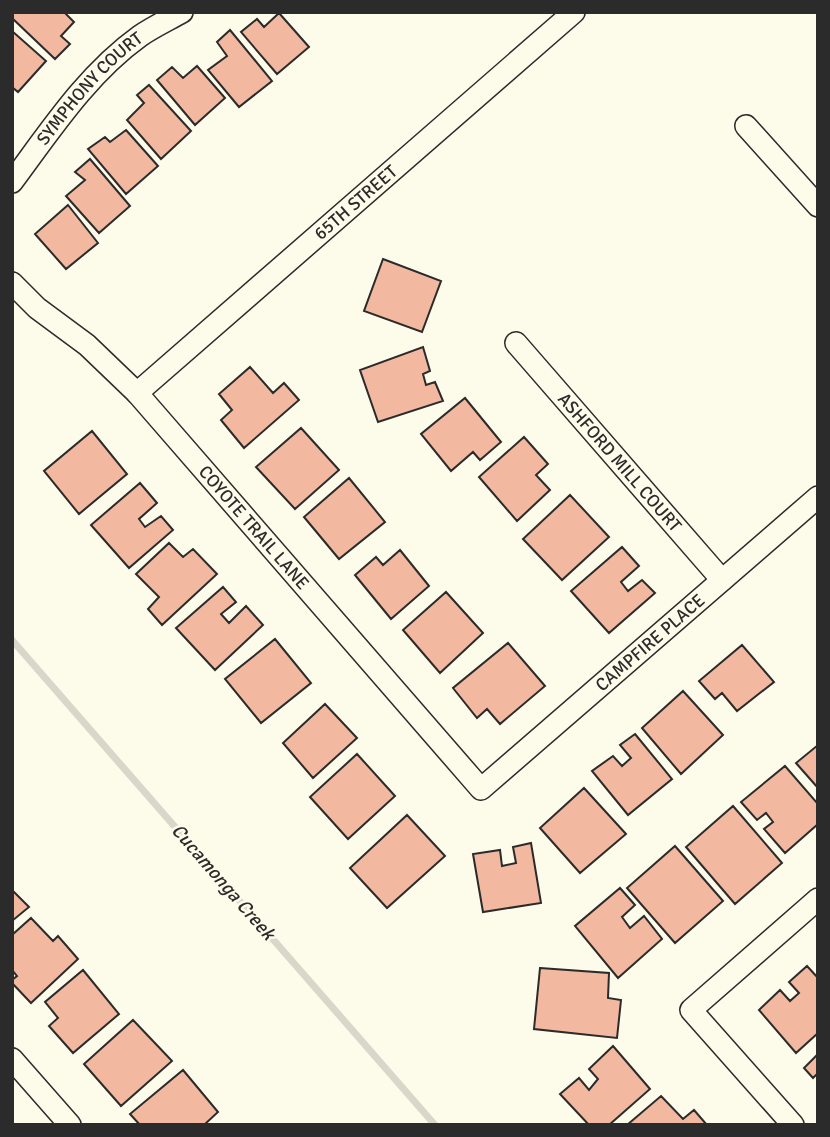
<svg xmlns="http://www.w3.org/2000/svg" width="830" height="1137" viewBox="0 0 830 1137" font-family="Signika,sans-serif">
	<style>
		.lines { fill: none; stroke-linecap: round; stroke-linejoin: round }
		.stream { stroke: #d8d7c9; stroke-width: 7 }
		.building { fill: #f2b8a0; stroke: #2b2b2b; stroke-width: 2 }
		.street-casing { stroke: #2b2b2b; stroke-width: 24 }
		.street { stroke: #fdfbea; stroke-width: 21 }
		.labels { text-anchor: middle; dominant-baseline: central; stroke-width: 5; stroke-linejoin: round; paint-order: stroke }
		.street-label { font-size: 18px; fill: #2b2b2b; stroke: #fdfbea }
		.water-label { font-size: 19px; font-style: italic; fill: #2b2b2b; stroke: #fdfbea }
	</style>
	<rect width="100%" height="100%" fill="#fdfbea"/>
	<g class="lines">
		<path class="stream" d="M12,640L435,1125"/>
	</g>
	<path class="building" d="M12,12H64L74,22L61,36L70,44L55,59L12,18Z
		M279,13L309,47L277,74L241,32L257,19L264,27Z
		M230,30L272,81L239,107L208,70L227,56L217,42Z
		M12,31L46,61L18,92L12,87Z
		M197,66L225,98L195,125L157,80L172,67L183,78Z
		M149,85L191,131L161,159L127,120L144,103L137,95Z
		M126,130L158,166L126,194L88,149L105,137L110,142Z
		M90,159L130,206L99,233L66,196L85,180L75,172Z
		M68,205L98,243L66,269L35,234Z
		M383,259L441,281L422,332L364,311Z
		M423,347L430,371L423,374L426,385L435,382L443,401L378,422L360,370Z
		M250,367L273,393L284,383L299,400L244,448L221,420L232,410L219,394Z
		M465,398L501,442L480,460L473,452L451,471L421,434Z
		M301,428L339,470L295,509L256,467Z
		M92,431L127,474L79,514L44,471Z
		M524,437L548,464L536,475L550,490L517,521L479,477Z
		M349,478L385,522L339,559L304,517Z
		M140,483L157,503L139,519L145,527L161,516L173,530L129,568L91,525Z
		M570,495L609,537L562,580L523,539Z
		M169,543L183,557L193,549L217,574L162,625L148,609L159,597L136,574Z
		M622,547L639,566L621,582L628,591L642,580L655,593L609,633L571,591Z
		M400,550L429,586L391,619L355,575L376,557L383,565Z
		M223,587L236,602L221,614L229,623L246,606L263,625L215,670L176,628Z
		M446,592L483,633L440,673L403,630Z
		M275,639L311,683L261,723L225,679Z
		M508,643L545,686L500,724L487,709L477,718L453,688Z
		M742,645L774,682L737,711L722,693L715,699L699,681Z
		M683,691L723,735L681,774L642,728Z
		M325,704L357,738L313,778L283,743Z
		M635,734L672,779L628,815L592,771L613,756L622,766L631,758L620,745Z
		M818,745V788L796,763Z
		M357,754L395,796L348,839L310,797Z
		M785,766L818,804V824L785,853L764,829L773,822L766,813L757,820L741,802Z
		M584,788L626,834L580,873L540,828Z
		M733,806L782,863L735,904L686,847Z
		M407,815L445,856L387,908L350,868Z
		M531,843L541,903L483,912L473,854L500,850L502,866L516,863L513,847Z
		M675,846L723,901L675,943L627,888Z
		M620,888L635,905L622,917L630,928L644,916L662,939L618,978L575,926Z
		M12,890L29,907L12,921Z
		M31,918L53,941L58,936L78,959L31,1003L12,983V980L17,976L12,970V935Z
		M807,966L818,978V1033L796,1053L759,1010L780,990L790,1001L799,993L789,982Z
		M540,968L609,973L608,998L621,1000L617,1038L534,1029Z
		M83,970L119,1014L73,1053L49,1026L58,1018L45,1002Z
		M133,1020L172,1061L121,1106L84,1064Z
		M613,1046L650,1089L609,1125H589L560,1094L579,1078L589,1090L598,1079L589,1069Z
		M818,1054V1073L813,1078L804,1068Z
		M183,1070L218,1112L204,1125H140L130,1114Z
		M661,1096L683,1119L694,1110L707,1125H627Z"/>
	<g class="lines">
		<g class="street-casing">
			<g id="street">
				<path d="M746,126L818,206"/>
				<path id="s1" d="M12,182C50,131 87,74 140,36C153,27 168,20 182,12"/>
				<path id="s2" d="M12,283L37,308L87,345L137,393L481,789L818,497"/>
				<path id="s3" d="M516,343L722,580"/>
				<path id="s4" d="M137,393L574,12"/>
				<path d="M12,1059L70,1125"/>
				<path d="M793,1125L691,1010L818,899"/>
			</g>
		</g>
		<use href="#street" class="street"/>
	</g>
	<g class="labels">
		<g class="street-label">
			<text stroke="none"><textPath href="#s1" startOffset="122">SYMPHONY COURT</textPath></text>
			<text stroke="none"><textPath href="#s4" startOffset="290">65TH STREET</textPath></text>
			<text stroke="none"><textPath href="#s3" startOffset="158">ASHFORD MILL COURT</textPath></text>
			<text stroke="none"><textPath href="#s2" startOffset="345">COYOTE TRAIL LANE</textPath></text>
			<text stroke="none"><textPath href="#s2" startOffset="915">CAMPFIRE PLACE</textPath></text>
		</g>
		<g class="water-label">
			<text transform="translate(223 882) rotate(49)">Cucamonga Creek</text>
		</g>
	</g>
	<rect width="830" height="1137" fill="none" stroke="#2b2b2b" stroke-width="28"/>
</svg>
